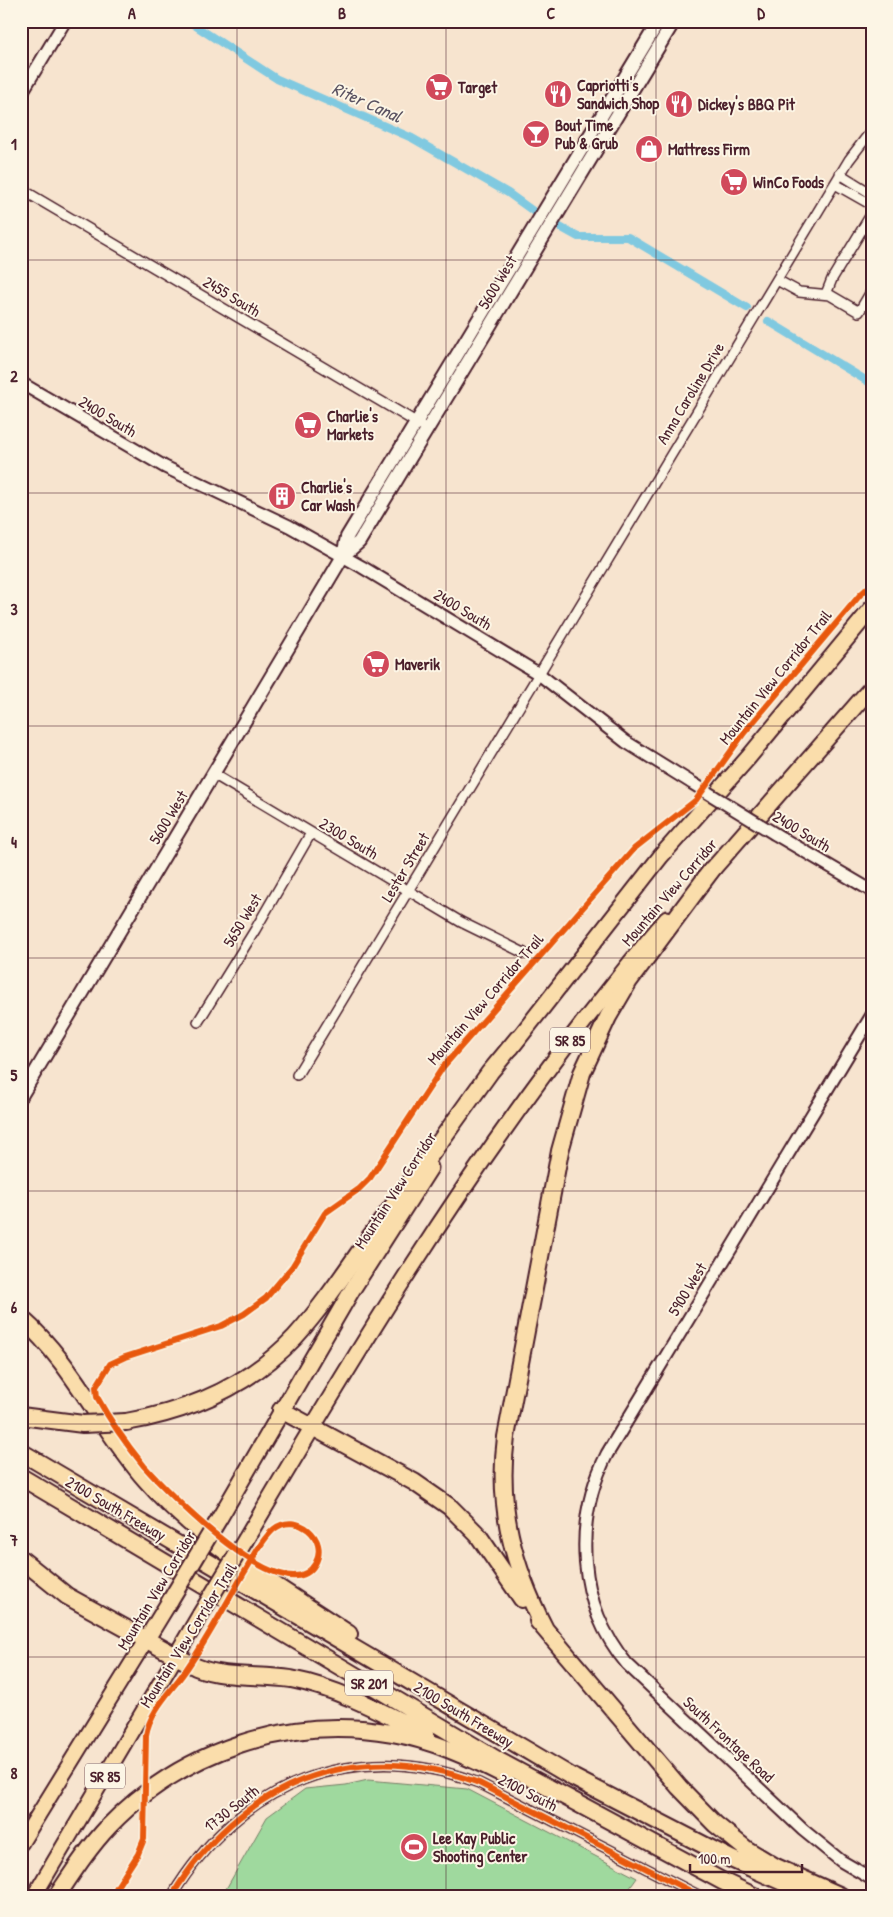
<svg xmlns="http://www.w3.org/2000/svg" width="893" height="1917" viewBox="0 0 893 1917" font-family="'Patrick Hand',sans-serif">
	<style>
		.green { fill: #9fd99e; stroke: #747c64 }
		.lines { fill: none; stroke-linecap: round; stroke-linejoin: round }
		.canal { stroke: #80c9e0; stroke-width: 8 }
		.minor-casing { stroke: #4a1f2b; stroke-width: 12 }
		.tertiary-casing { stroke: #4a1f2b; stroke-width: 15 }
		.secondary-casing { stroke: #4a1f2b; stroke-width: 16 }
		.primary-casing { stroke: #4a1f2b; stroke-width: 18 }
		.trunk-casing { stroke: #4a1f2b; stroke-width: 19 }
		.motorway-casing { stroke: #4a1f2b; stroke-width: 20 }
		.minor { stroke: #fcf5e5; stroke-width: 9 }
		.tertiary { stroke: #fcf5e5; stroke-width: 11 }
		.secondary { stroke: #fcf5e5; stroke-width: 12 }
		.primary { stroke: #faddab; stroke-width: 14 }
		.trunk { stroke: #faddab; stroke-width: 15 }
		.motorway { stroke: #faddab; stroke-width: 16 }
		.tertiary-bridge-casing { stroke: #4a1f2b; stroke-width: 15; stroke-linecap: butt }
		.trunk-bridge-casing { stroke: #4a1f2b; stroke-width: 19; stroke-linecap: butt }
		.motorway-bridge-casing { stroke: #4a1f2b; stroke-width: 20; stroke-linecap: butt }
		.tertiary-bridge { stroke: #fcf5e5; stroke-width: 11 }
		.trunk-bridge { stroke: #faddab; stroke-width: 15 }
		.motorway-bridge { stroke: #faddab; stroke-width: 16 }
		.cycleway-casing { stroke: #fcf5e5; stroke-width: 9 }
		.cycleway { stroke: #e8590c; stroke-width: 6 }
		.grid { fill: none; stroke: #4a1f2b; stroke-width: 1; stroke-opacity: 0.55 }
		.labels { text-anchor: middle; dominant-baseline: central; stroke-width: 4; stroke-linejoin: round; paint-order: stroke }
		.shield { fill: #fcf5e5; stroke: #7f5f63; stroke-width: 1 }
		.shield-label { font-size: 15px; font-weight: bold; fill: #4a1f2b }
		.poi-label { font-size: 16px; font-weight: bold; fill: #4a1f2b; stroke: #fcf5e5; text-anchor: start }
		.street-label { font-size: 16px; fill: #4a1f2b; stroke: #fcf5e5 }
		.water-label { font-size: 18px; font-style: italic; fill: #5a5261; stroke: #fcf5e5 }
		.neatline { fill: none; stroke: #4a1f2b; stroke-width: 2 }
		.grid-label { font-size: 16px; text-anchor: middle; font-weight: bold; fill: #4a1f2b }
	</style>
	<rect width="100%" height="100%" fill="#f7e4cf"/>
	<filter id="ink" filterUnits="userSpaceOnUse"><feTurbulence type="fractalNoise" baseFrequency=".02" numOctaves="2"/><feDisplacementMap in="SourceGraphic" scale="10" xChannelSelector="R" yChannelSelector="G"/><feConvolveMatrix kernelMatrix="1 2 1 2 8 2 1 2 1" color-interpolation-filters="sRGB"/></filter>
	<g filter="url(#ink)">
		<path class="green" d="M368,1780L467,1789L637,1878L624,1896H222L267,1817L305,1789L346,1785Z"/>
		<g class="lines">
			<path class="canal" d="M188,21L277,79L412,138L508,193L533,211
				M560,227L578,237H628L747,308
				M768,321L872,384"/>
			<g class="minor-casing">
				<path id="minor" d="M840,174L872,194
					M835,184L872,205
					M21,189L421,425
					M777,280L799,292L830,295L859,312L872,290
					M826,294L832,279L872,213
					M213,774L461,922L524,953
					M198,1022L255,930L311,833
					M297,1075L849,160L872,130
					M172,1896C239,1784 354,1735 479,1783L700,1896"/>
			</g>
			<g class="tertiary-casing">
				<path id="tertiary" d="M21,94L65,21
					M21,383L165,467L289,526L362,567L539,674L626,742L692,783
					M775,834L872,891
					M872,1015L607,1454C573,1522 577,1604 627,1664L803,1830L841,1861L872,1879"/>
			</g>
			<g class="secondary-casing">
				<path id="secondary" d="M343,556L347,537L659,21
					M21,1096L343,556L359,542L674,21"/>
			</g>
			<g class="primary-casing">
				<path id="primary" d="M21,1843L146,1640
					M34,1896L176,1656"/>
			</g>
			<g class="trunk-casing">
				<path id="trunk" d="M705,878L872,687
					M511,1048L661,856L748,758L872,608
					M219,1519L352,1290L430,1168
					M246,1539C352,1359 460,1180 589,1015C615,983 640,949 667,919
					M146,1640L171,1599
					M176,1656L200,1615"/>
			</g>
			<g class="motorway-casing">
				<path id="motorway" d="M21,1318C73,1363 101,1429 146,1480C202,1544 279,1587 349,1634
					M281,1410L414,1482L450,1507L478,1535L522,1599
					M21,1416L83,1424
					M126,1422C189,1411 250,1385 295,1337C323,1306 346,1271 370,1237C411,1182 451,1127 490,1072L518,1038
					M21,1452L574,1778L731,1859L814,1896
					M21,1477L499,1761L722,1881L754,1896
					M21,1559L67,1596L196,1667C226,1679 260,1674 291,1679C338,1688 384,1713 426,1734
					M538,1621L679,1787L715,1824L746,1849L776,1867L841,1896
					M545,1629C513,1567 497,1506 506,1437L560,1151L582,1073L608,1017L629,981L713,868
					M57,1896C73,1872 89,1847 109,1826C181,1751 289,1714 392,1733C432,1740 469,1757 505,1775"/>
			</g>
			<use href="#minor" class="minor"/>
			<use href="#tertiary" class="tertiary"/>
			<use href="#secondary" class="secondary"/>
			<use href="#primary" class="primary"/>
			<use href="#trunk" class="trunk"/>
			<use href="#motorway" class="motorway"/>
			<g class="tertiary-bridge-casing">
				<path id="tertiary-bridge" d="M692,783L775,834"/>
			</g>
			<g class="trunk-bridge-casing">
				<path id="trunk-bridge" d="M171,1599L219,1519
					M200,1615L246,1539"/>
			</g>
			<g class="motorway-bridge-casing">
				<path id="motorway-bridge" d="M83,1424L126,1422"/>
			</g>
			<use href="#tertiary-bridge" class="tertiary-bridge"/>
			<use href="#trunk-bridge" class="trunk-bridge"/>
			<use href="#motorway-bridge" class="motorway-bridge"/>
			<g class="cycleway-casing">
				<path id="cycleway" d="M111,1896L138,1854L144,1839L146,1735C150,1711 170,1692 183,1674C206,1642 224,1607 244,1573C253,1559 261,1540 274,1529C296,1511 330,1538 315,1564C286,1615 165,1490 144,1466C127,1445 110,1421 97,1397L96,1387L110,1364L125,1357L221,1326L244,1314L266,1298L292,1267L325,1213L359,1189L370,1178L443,1067L635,848L696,800L744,733L860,595L872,584
					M172,1896C239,1784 354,1735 479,1783L700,1896"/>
			</g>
			<use href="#cycleway" class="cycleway"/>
		</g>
	</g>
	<path class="grid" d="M237,21V1896M446,21V1896M656,21V1896M21,260H872M21,493H872M21,726H872M21,958H872M21,1191H872M21,1424H872M21,1657H872"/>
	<defs>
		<g id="supermarket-disc" transform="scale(1.4375)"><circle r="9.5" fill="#d1495b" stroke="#fcf5e5"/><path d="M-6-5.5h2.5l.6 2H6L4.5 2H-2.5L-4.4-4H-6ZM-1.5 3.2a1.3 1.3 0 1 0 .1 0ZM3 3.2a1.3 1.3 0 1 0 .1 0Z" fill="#fff"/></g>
		<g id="restaurant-disc" transform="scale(1.4375)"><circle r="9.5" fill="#d1495b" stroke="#fcf5e5"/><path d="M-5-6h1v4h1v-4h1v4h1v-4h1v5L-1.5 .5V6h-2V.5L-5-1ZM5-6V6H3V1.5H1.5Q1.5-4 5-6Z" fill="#fff"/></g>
		<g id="bar-disc" transform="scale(1.4375)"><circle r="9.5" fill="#d1495b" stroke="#fcf5e5"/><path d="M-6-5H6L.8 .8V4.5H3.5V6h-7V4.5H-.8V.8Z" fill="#fff"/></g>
		<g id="shop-disc" transform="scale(1.4375)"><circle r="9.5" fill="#d1495b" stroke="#fcf5e5"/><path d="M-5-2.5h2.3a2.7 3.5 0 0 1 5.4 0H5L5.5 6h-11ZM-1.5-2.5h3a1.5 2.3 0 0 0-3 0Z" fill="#fff"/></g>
		<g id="building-disc" transform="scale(1.4375)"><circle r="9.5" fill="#d1495b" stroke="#fcf5e5"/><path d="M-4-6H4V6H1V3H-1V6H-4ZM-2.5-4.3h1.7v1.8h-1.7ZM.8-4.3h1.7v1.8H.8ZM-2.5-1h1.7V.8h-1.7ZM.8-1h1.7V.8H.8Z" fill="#fff"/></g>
		<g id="stadium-disc" transform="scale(1.4375)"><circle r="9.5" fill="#d1495b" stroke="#fcf5e5"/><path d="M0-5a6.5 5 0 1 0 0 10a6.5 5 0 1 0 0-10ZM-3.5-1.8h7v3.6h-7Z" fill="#fff"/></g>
	</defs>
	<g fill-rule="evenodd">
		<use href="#supermarket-disc" x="439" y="87"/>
		<use href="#restaurant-disc" x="558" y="94"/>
		<use href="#restaurant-disc" x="679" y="104"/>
		<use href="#bar-disc" x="536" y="134"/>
		<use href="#shop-disc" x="649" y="149"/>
		<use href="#supermarket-disc" x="734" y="182"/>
		<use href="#supermarket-disc" x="308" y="425"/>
		<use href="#building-disc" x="282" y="496"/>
		<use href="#supermarket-disc" x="376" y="664"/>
		<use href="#stadium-disc" x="414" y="1847"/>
	</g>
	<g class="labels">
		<g class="shield">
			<rect x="550" y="1027.5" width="40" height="25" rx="4"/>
			<rect x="345" y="1670.5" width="48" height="25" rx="4"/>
			<rect x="85" y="1763.5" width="40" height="25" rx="4"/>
		</g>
		<g class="shield-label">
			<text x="570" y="1040">SR 85</text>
			<text x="369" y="1683">SR 201</text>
			<text x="105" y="1776">SR 85</text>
		</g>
		<g class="poi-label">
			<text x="577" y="85">Capriotti's<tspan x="577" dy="18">Sandwich Shop</tspan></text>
			<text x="458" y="87">Target</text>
			<text x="698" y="104">Dickey's BBQ Pit</text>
			<text x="555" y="125">Bout Time<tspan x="555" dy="18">Pub &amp; Grub</tspan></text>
			<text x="668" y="149">Mattress Firm</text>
			<text x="753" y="182">WinCo Foods</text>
			<text x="327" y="416">Charlie's<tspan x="327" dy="18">Markets</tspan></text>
			<text x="301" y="487">Charlie's<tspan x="301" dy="18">Car Wash</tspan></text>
			<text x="395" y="664">Maverik</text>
			<text x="433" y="1838">Lee Kay Public<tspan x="433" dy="18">Shooting Center</tspan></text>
		</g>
		<g class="street-label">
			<text transform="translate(497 282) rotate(-59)">5600 West</text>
			<text transform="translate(232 296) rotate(31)">2455 South</text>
			<text transform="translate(690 393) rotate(-59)">Anna Caroline Drive</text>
			<text transform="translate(108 416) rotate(31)">2400 South</text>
			<text transform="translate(463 609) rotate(31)">2400 South</text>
			<text transform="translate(775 677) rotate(-51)">Mountain View Corridor Trail</text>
			<text transform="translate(168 817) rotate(-59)">5600 West</text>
			<text transform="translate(802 831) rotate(31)">2400 South</text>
			<text transform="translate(349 838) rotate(31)">2300 South</text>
			<text transform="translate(405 867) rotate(-59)">Lester Street</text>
			<text transform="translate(669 892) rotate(-49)">Mountain View Corridor</text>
			<text transform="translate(242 920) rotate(-59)">5650 West</text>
			<text transform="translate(485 999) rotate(-49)">Mountain View Corridor Trail</text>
			<text transform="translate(395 1190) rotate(-57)">Mountain View Corridor</text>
			<text transform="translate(687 1289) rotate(-59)">5900 West</text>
			<text transform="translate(116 1508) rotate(30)">2100 South Freeway</text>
			<text transform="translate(156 1590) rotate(-59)">Mountain View Corridor</text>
			<text transform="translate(188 1635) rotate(-58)">Mountain View Corridor Trail</text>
			<text transform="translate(464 1714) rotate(31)">2100 South Freeway</text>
			<text transform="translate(729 1739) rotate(43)">South Frontage Road</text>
			<text transform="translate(528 1792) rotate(27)">2100 South</text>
			<text transform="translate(231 1808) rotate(-38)">1730 South</text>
		</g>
		<g class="water-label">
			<text transform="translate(367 102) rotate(24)">Riter Canal</text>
		</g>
	</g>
	<rect width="893" height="1917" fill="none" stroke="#fcf5e5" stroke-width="55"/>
	<path d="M690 1864v8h112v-8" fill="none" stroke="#4a1f2b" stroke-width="2.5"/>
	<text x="698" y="1864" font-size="15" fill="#4a1f2b" stroke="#fcf5e5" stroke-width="4" paint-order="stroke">100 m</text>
	<rect x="28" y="28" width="838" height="1862" class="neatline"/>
	<g class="grid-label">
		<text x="132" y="19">A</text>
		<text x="342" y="19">B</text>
		<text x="551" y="19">C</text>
		<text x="761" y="19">D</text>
		<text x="14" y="150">1</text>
		<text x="14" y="382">2</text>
		<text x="14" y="615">3</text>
		<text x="14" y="848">4</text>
		<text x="14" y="1081">5</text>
		<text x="14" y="1313">6</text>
		<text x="14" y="1546">7</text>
		<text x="14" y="1779">8</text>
	</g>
</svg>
